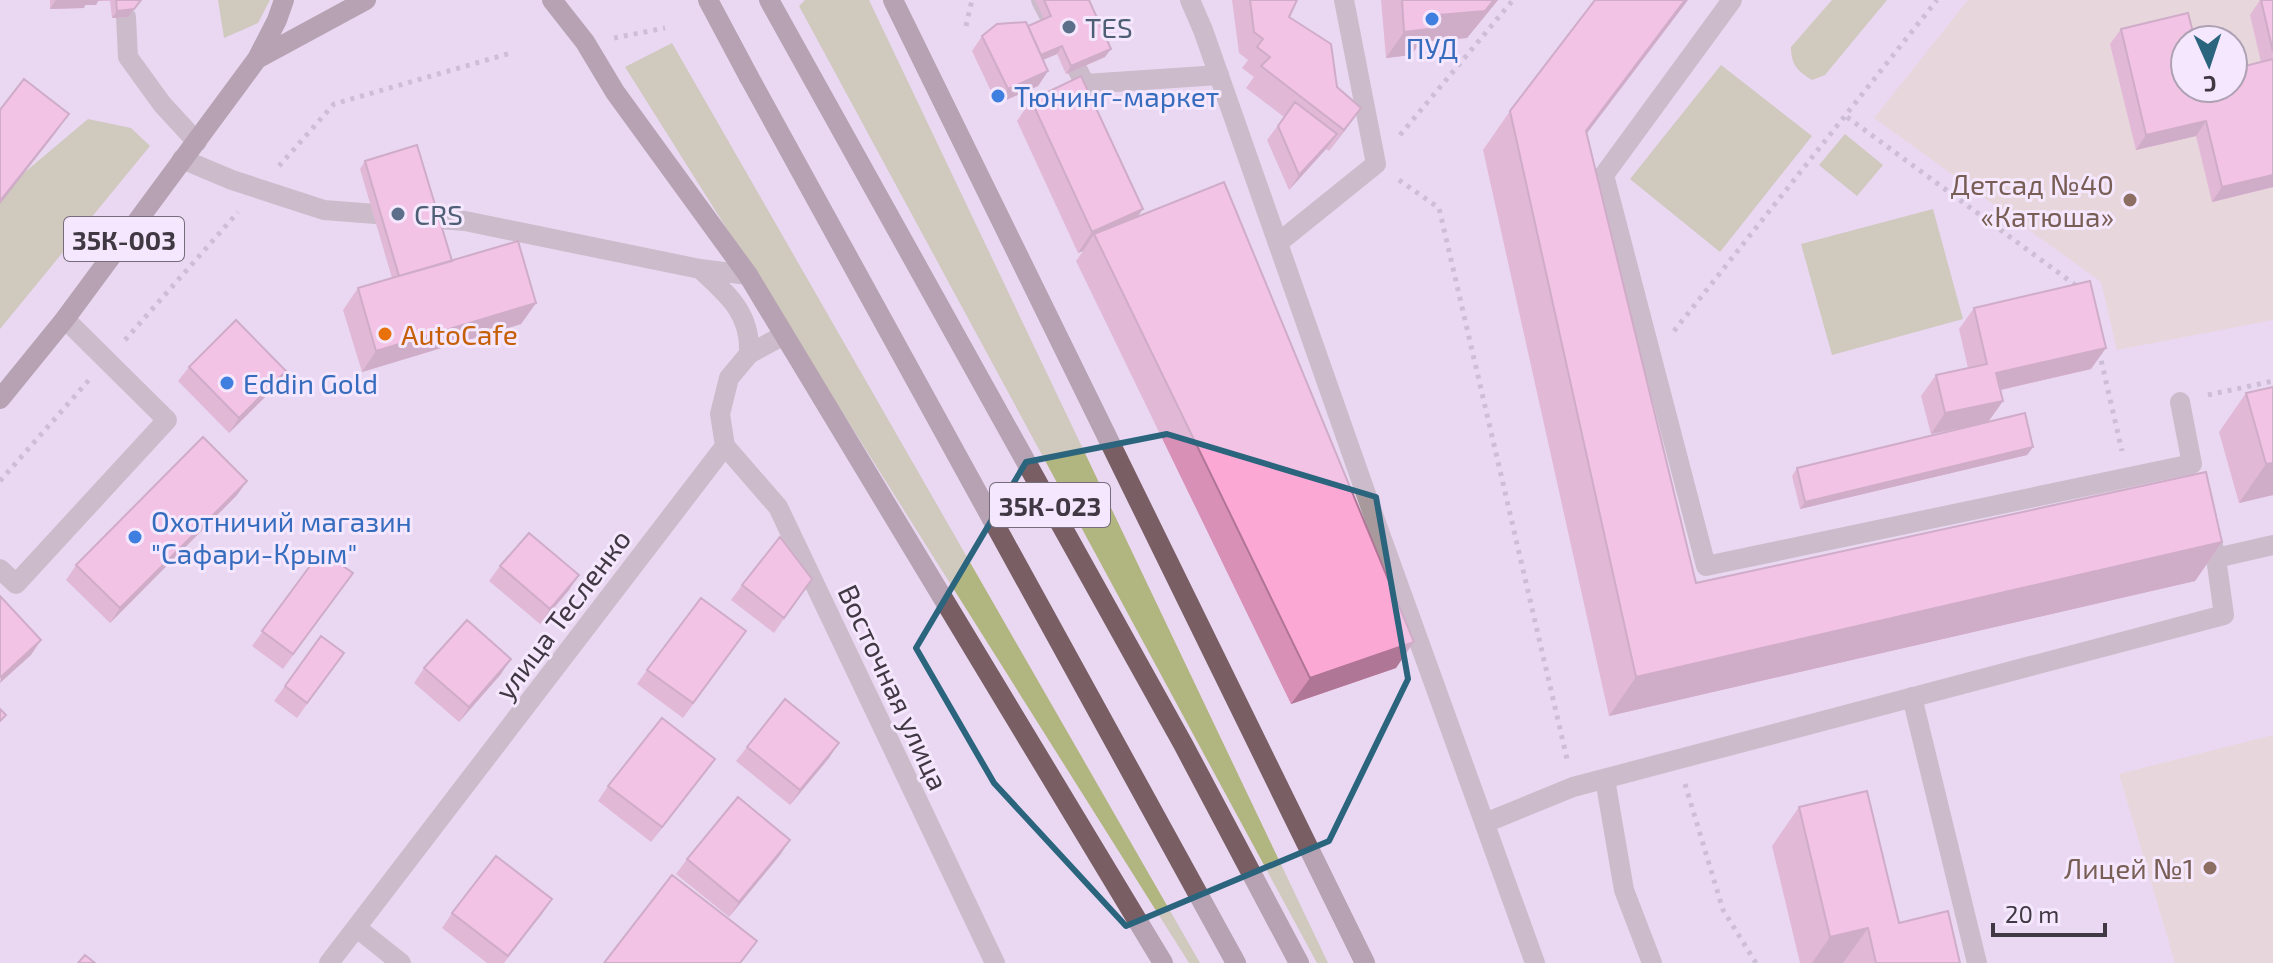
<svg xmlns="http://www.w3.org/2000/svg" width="2273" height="963" viewBox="0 0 2273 963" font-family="'Exo 2',sans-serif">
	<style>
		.education { fill: #e6d2c3; fill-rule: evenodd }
		.green { fill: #b1b57f }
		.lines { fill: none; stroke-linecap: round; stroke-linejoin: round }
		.path { stroke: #aa9cb1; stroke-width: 5; stroke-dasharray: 4 6; stroke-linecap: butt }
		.service { stroke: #a8999c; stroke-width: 20 }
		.minor { stroke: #a8999c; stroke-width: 20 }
		.tertiary { stroke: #a8999c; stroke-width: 20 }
		.primary { stroke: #795f64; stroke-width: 20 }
		.primary-bridge { stroke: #795f64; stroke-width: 20 }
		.wall { fill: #d990b7 }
		.shaded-wall { fill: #b07695 }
		.building { fill: #fca8d5; stroke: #b07695; stroke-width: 2 }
		.marked { fill: none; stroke: #2a647d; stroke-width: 6; stroke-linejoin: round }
		.shop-dot { fill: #3f7fe0; stroke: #f5e7fd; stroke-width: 3 }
		.service-dot { fill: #5c6f8a; stroke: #f5e7fd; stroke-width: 3 }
		.education-dot { fill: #8d6e63; stroke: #f5e7fd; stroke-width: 3 }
		.food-dot { fill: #e8710a; stroke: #f5e7fd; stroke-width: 3 }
		.labels { text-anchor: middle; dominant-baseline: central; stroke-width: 6; stroke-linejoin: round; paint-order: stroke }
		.shield { fill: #f5e7fd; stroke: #766c7b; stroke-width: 2 }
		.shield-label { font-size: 26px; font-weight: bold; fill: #403843 }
		.service-label { font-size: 28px; fill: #4e5e75; stroke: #f5e7fd; text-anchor: start }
		.shop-label { font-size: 28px; fill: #366cbe; stroke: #f5e7fd; text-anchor: start }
		.education-label { font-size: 28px; fill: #785e54; stroke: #f5e7fd; text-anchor: end }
		.food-label { font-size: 28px; fill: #c56008; stroke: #f5e7fd; text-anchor: start }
		.street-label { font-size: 28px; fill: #403843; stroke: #f5e7fd }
	</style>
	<rect width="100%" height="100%" fill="#ead8f3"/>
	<path class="education" d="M1968,0H2273V320L2117,350L2101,282L1874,118ZM2185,40H2233V88H2185Z
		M2273,735V963H2175L2119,774Z"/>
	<path class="green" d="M218,0H270L258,23L224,38Z
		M805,0H869L1328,963H1317L799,6Z
		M1832,0H1887L1825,75L1812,80C1797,71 1791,64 1791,47Z
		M672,43L1200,963H1189L625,67Z
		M1721,65L1812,136L1720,252L1630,179Z
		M88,119L131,128L150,146L0,329V193Z
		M1845,134L1883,165L1857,196L1819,165Z
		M1933,209L1963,319L1832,355L1801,244Z"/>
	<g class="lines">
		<path class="path" d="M966,26L972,0
			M614,38L665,28
			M1847,117L2078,287
			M1400,135L1513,0
			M279,166L334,104L511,53
			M1399,180L1439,208L1567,759
			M1674,331L1937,0
			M125,340L238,212
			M2099,351L2122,451
			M2208,395L2273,381
			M0,481L89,380
			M1685,784L1723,910L1756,963"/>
		<path class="service" d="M1041,0L1085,84L1219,75
			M1732,0L1604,175L1706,566L2192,464L2180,402
			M126,17L128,57L162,104L197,142
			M182,159L232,180L324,210L465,221L700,269L748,275
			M1278,243L1376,164L1344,0
			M700,269C728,295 751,313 749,354
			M2216,558L2273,545
			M0,569L16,584L167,420L65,319
			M1912,697L1977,963
			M1605,779L1624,890L1652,963
			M1485,823L1573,787L2224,615L2216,558L2208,526"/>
		<path class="minor" d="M725,446L778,507L995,963
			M357,928L401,963
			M329,963L725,446L720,414L729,378L749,354L784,335"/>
		<path class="tertiary" d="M1190,0L1203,30L1379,531L1535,963"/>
		<path class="primary" d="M552,0L585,42L615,92L748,275L1163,963
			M769,0L1183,744L1299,963
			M893,0L1365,963
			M257,59L366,0
			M749,77L1236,963
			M0,399L65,319L257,59L277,20L284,0"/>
		<path class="primary-bridge" d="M708,0L749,77"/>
	</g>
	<path class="wall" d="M50,0H141L128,17L112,18L110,1H98L96,5H85L84,8L50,9Z
		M1035,0H1089L1105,57L1066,74L1057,54L1043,60L1048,71L1038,86L997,104L972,51L982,36L1028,26L1044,19Z
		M1232,0H1297L1289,17L1337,87L1361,108L1329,151L1326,149L1289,190L1267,140L1284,117L1246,88L1254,77L1242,68L1248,60L1239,53Z
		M1381,0H1498L1467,38L1421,42L1411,55L1386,58Z
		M1688,0L1587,133L1696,583L2222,542L2195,581L1609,716L1483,150L1510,111Z
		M2260,0H2273V187L2212,202L2196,136L2136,150L2110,44L2121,29L2185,88L2261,62L2250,15Z
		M1031,100L1143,209L1137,217L1396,668L1291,704L1076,261L1083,251L1078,253L1017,121Z
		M365,161L452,261L536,303L521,324L362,372L343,310L358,288L392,278L360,169Z
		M1974,308L2091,369L2001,390L2003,401L1988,422L1931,434L1921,396L1936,375L1968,368L1959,329Z
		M189,367L276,386L229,433L178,381Z
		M2273,387V495L2239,503L2219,432L2246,393Z
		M2033,447L2027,455L1800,509L1792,476L1797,468Z
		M247,481L237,495L110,623L66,580L76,565Z
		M321,551L353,573L283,669L252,646Z
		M500,566L569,590L540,624L489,581Z
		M812,579L774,633L731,600L742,585Z
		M321,636L344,653L297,718L274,701Z
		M736,646L683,718L637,684L647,670Z
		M424,668L501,674L459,722L414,683Z
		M747,747L829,758L790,805L736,761Z
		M715,759L651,842L598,801L608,786Z
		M1799,807L1899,923L1960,963H1800L1772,846Z
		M790,840L780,855L729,917L676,874L687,859Z
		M552,899L504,963H487L442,928L452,913Z"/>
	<path class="shaded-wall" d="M56,0H104L98,1L96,5H85L84,8L50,9Z
		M141,0L128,17L112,18L117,11Z
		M1494,0H1498L1467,38L1421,42L1411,55L1386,58L1404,32L1428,16Z
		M1685,0H1688L1559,170L1586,131Z
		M1062,46L1057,54L1028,66L1034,58Z
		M1111,49L1105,57L1066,74L1071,66Z
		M1048,71L1038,86L997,104L1008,89Z
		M1361,108L1346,129L1329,151L1344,130Z
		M69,114L54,135L0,204V201Z
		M2206,121L2196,136L2136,150L2146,135Z
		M1337,134L1326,149L1289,190L1299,175Z
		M2273,175V187L2212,202L2222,187Z
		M1143,209L1128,230L1094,234L1083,251L1078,253L1092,232Z
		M536,303L521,324L362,372L376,351Z
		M2106,348L2091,369L1982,394L1996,373Z
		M286,371L276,386L229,433L239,418Z
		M2003,401L1988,422L1931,434L1945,413Z
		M2033,447L2027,455L1800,509L1805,502Z
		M2273,463V495L2239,503L2266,464Z
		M247,481L237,495L110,623L120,608Z
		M2222,542L2195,581L1609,716L1636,677Z
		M579,575L569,590L540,624L550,609Z
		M41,640L31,655L0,683L1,677Z
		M1414,642L1396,668L1291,704L1310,678Z
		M511,659L501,674L459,722L469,707Z
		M839,743L829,758L790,805L800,790Z
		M715,759L704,774L651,842L662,827Z
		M790,840L780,855L729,917L739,902Z
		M552,899L542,914L503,963Z
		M1868,928L1843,963H1812L1830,937Z"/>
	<path class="building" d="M116,0H141L134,9L117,11Z
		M1044,0H1089L1111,49L1071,66L1062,46L1041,55L1028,26L1051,16Z
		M1250,0H1297L1289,17L1331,44L1337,87L1361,108L1344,130L1261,66L1270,57L1257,47L1263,39L1254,32Z
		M1402,0H1494L1485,11L1428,16L1429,29L1404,32Z
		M1595,0H1685L1586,131L1696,583L2206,472L2222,542L1636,677L1510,111Z
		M2261,0H2273V52Z
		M2188,13L2195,40H2185V88H2233V69L2273,59V175L2222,187L2206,121L2146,135L2121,29Z
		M1026,22L1048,71L1008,89L982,36L997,24Z
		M1081,76L1143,209L1092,232L1031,100Z
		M24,79L69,114L0,201V110Z
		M1295,102L1337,134L1299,175L1278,126Z
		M417,145L452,261L399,276L365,161Z
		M1224,182L1414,642L1310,678L1094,234Z
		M518,241L536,303L376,351L358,288Z
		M2090,281L2106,348L1996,373L2003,401L1945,413L1936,375L1987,364L1974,308Z
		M236,320L286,371L239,418L189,367Z
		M2273,387V463L2266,464L2246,393Z
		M2025,413L2033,447L1805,502L1797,468Z
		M203,437L247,481L120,608L76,565Z
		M529,533L579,575L550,609L500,566Z
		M780,537L812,579L784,618L742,585Z
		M321,551L353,573L293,654L262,631Z
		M0,596L41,640L1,677L0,676Z
		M701,598L746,631L693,703L647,670Z
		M467,620L511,659L469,707L424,668Z
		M321,636L344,653L307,703L285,686Z
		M785,699L839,743L800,790L747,747Z
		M0,709L6,715L0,721Z
		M662,718L715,759L662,827L608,786Z
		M1867,791L1899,923L1948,911L1960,963H1876L1868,928L1830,937L1799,807Z
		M738,797L790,840L739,902L687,859Z
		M496,856L552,899L508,956L452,913Z
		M672,875L757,941L740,963H604Z
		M85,955L95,963H78Z"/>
	<path d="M0 0H2273V963H0ZM1167,434L1376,497L1408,679L1329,841L1126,926L994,783L916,648L1026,462Z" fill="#ead8f3" fill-opacity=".55" fill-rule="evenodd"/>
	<path class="marked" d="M1167,434L1376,497L1408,679L1329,841L1126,926L994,783L916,648L1026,462Z"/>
	<g class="shop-dot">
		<circle cx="1432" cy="19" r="8"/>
		<circle cx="998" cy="96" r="8"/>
		<circle cx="227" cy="383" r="8"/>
		<circle cx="135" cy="537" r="8"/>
	</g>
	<g class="service-dot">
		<circle cx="1069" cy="27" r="8"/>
		<circle cx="398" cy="214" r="8"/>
	</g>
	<g class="education-dot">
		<circle cx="2130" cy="200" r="8"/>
		<circle cx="2210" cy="868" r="8"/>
	</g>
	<circle class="food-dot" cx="385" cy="334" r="8"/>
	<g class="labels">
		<g class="shield">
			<rect x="64" y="217" width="120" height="44" rx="6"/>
			<rect x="990" y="483" width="120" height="44" rx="6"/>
		</g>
		<g class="shield-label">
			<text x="124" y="239">35К-003</text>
			<text x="1050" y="505">35К-023</text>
		</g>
		<g class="service-label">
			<text x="1085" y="27">TES</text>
			<text x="414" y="214">CRS</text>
		</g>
		<g class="shop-label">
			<text x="1432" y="48" text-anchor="middle">ПУД</text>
			<text x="1014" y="96">Тюнинг-маркет</text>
			<text x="243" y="383">Eddin Gold</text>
			<text x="151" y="521">Охотничий магазин<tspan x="151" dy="32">"Сафари-Крым"</tspan></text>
		</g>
		<g class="education-label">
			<text x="2114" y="184">Детсад №40<tspan x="2114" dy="32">«Катюша»</tspan></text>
			<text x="2194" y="868">Лицей №1</text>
		</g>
		<g class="food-label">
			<text x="401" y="334">AutoCafe</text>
		</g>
		<g class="street-label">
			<text transform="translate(562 614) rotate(-53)">улица Тесленко</text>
			<text transform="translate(894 687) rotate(65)">Восточная улица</text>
		</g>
	</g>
	<g transform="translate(2209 64) rotate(177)"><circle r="38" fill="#f5e7fd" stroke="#ada1b3" stroke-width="2"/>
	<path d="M0-6L14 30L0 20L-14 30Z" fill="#2a647d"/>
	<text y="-12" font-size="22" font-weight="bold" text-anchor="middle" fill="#403843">С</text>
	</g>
	<path d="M1993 923v12h112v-12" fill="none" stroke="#403843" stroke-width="4"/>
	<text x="2005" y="923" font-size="24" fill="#403843" stroke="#f5e7fd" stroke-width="6" paint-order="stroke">20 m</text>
</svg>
